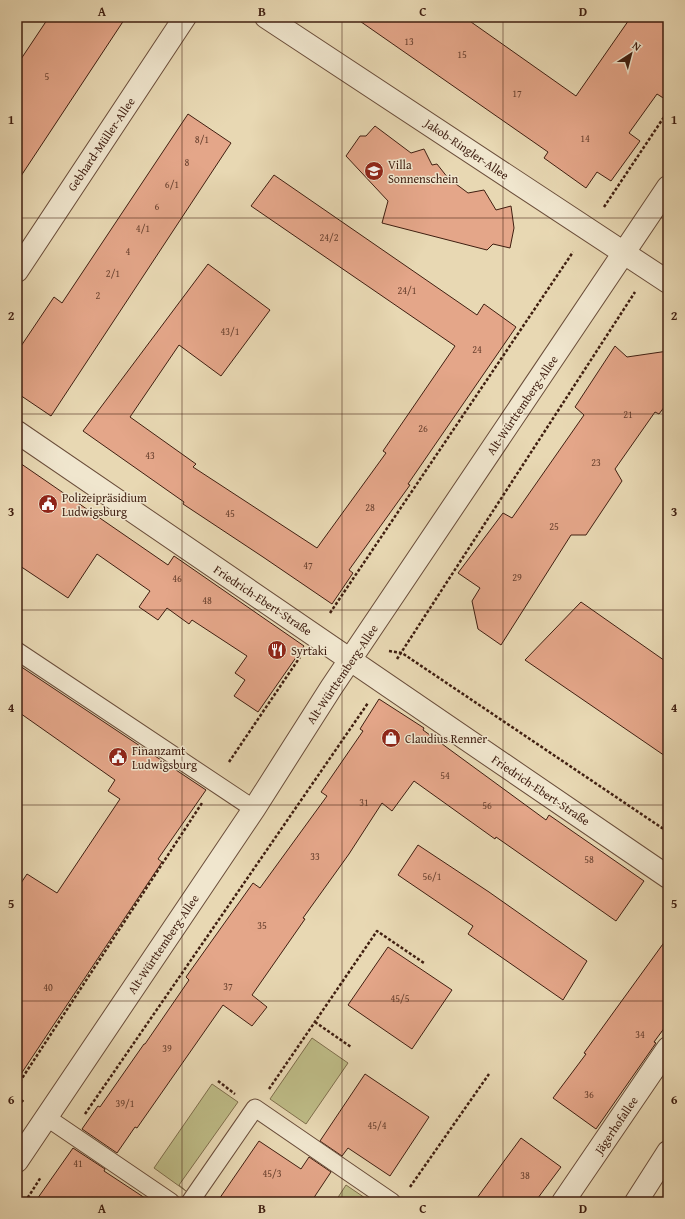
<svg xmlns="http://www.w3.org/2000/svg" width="685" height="1219" viewBox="0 0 685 1219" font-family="'Gentium Book Plus',serif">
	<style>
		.green { fill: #bebc87; stroke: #7f6e4c }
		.building { fill: #e4a689; stroke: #401f11 }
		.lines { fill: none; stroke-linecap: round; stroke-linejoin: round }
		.lane-casing { stroke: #6a4d3a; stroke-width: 19 }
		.street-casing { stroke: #6a4d3a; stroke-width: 24 }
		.path { stroke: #401f11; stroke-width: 2.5; stroke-dasharray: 3 2; stroke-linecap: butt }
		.lane { stroke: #f0e6ce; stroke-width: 17 }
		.street { stroke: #f0e6ce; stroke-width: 22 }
		.grid { fill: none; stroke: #401f11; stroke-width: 1; stroke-opacity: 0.55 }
		.labels { text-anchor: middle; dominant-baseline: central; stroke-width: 3; stroke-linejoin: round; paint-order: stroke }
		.number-label { font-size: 10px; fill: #69412f }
		.street-label { font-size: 12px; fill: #401f11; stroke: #f0e6ce }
		.poi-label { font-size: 12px; fill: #401f11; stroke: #f0e6ce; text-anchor: start }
		.neatline { fill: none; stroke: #401f11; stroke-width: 1.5 }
		.grid-label { font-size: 13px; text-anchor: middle; font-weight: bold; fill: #401f11 }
	</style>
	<rect width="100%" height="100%" fill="#e8d8b3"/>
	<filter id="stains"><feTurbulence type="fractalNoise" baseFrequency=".005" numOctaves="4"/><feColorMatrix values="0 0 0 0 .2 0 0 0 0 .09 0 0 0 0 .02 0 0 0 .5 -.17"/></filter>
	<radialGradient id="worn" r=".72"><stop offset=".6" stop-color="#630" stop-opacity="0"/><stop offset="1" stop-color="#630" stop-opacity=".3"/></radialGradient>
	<path class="green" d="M312,1038L348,1063L306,1124L270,1099Z
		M212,1084L238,1102L179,1185L186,1191L154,1168Z
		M346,1185L371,1202H335Z"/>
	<path class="building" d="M49,17H126L17,182V65Z
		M354,17H464L576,96L631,17H668V101L657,94L629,133L640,141L611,181L597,172L586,188L544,158L548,152Z
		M188,114L231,143L51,416L17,393V352L54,297L62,303Z
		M375,126L411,153L424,149L432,165L437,164L448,178L468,193L484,190L496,210L511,206L514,228L510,248L493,244L487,250L382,223L388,201L346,156L360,136H366Z
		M274,175L477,315L484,304L516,327L408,484L410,485L349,570L353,573L332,604L263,557L183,504L184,502L83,431L208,264L270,310L221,376L179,345L130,417L196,464L193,467L317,548L386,453L383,451L455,346L251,206Z
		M615,346L627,357L668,351V402L659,414L655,412L615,469L622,481L586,535H571L501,645L478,629L472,601L480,588L458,573L503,513L512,518L584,415L575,407Z
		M17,461L168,565L174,556L304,646L258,712L234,696L245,680L235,673L247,656L192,620L189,624L167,608L158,620L139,607L150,591L97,554L68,598L17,564Z
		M581,602L668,663V758L525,660Z
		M17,664L206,790L158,859L162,862L17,1080V889L27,874L57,893L120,799L108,791L115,780L17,711Z
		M379,699L424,728L423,730L546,820L549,815L644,881L616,921L496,837L495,839L414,781L392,811L382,803L349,854L303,918L305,919L252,995L267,1007L252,1026L223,1005L137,1128L135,1127L117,1153L82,1129L98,1106L100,1107L144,1044H145L189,980L186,977L253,883L260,888L327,796L321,792L363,731L360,729Z
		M418,845L489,892L587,961L563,1000L468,934L473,926L398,875Z
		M668,937V1023L654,1042L656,1043L596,1129L553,1098L586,1054L584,1053Z
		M388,947L452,990L412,1049L348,1005Z
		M365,1074L429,1117L390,1176L348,1148L342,1156L320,1141Z
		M521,1138L561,1167L549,1183L535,1202H474Z
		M259,1141L301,1169L309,1157L331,1172L311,1202H217Z
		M73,1148L105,1169L104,1171L151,1202H35Z"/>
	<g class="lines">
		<g class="lane-casing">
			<path id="lane" d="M17,651L254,809
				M46,1117L171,1202
				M190,1202L255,1108L392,1202"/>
		</g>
		<g class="street-casing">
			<path id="street" d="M266,17L668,282
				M17,271L185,17
				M17,432L668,877
				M17,1161L254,809L331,688L668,187
				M563,1202L668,1048
				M636,1202L668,1152"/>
		</g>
		<path class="path" d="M604,207L668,111
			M664,248L668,243
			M330,613L573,252
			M389,651L402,653L668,832
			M397,659L635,292
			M229,762L300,657
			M315,1022L351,1047
			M218,1081L235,1094
			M17,1086L202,803
			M269,1089L377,931L424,963
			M17,1097L25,1103
			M85,1114L368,703
			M410,1187L489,1074
			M25,1202L41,1177"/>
		<use href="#lane" class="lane"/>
		<use href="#street" class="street"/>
	</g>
	<path class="grid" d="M182,17V1202M342,17V1202M503,17V1202M17,218H668M17,414H668M17,610H668M17,805H668M17,1001H668"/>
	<defs>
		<g id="school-disc" transform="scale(1)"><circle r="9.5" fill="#8f2418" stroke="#f0e6ce"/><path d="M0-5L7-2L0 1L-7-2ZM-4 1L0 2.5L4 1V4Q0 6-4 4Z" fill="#fff"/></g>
		<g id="civic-disc" transform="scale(1)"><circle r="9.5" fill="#8f2418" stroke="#f0e6ce"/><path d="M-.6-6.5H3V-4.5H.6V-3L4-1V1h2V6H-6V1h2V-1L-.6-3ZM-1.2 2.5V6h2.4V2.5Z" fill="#fff"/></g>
		<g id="restaurant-disc" transform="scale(1)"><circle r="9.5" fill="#8f2418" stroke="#f0e6ce"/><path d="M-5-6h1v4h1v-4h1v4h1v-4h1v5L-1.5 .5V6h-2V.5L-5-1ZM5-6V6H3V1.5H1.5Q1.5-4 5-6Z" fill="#fff"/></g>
		<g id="shop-disc" transform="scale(1)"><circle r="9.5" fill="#8f2418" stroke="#f0e6ce"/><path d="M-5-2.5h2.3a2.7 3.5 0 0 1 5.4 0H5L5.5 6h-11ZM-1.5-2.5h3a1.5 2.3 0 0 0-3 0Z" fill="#fff"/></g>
	</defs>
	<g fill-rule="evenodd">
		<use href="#school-disc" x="374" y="171"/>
		<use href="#civic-disc" x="48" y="504"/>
		<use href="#restaurant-disc" x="277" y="650"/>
		<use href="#shop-disc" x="391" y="738"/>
		<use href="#civic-disc" x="118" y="757"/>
	</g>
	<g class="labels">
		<g class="number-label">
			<text x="409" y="41">13</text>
			<text x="462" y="54">15</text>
			<text x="47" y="76">5</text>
			<text x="517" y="93">17</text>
			<text x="585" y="138">14</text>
			<text x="202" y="139">8/1</text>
			<text x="187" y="162">8</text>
			<text x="172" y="184">6/1</text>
			<text x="157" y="206">6</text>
			<text x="143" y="228">4/1</text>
			<text x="329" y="237">24/2</text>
			<text x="128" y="251">4</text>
			<text x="113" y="273">2/1</text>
			<text x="407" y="290">24/1</text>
			<text x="98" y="295">2</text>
			<text x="230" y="331">43/1</text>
			<text x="477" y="349">24</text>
			<text x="628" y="414">21</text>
			<text x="423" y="428">26</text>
			<text x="150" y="455">43</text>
			<text x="596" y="462">23</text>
			<text x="370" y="507">28</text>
			<text x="230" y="513">45</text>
			<text x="554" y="526">25</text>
			<text x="308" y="565">47</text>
			<text x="517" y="577">29</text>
			<text x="177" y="578">46</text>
			<text x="207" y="600">48</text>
			<text x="445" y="775">54</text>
			<text x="364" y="802">31</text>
			<text x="487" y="805">56</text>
			<text x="315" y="856">33</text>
			<text x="589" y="859">58</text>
			<text x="432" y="876">56/1</text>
			<text x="262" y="925">35</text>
			<text x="228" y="986">37</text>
			<text x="48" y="987">40</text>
			<text x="400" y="998">45/5</text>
			<text x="640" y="1034">34</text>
			<text x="167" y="1048">39</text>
			<text x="589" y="1094">36</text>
			<text x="125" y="1103">39/1</text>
			<text x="377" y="1125">45/4</text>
			<text x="78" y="1163">41</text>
			<text x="272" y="1173">45/3</text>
			<text x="525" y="1175">38</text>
		</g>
		<g class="street-label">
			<text transform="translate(101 144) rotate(-56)">Gebhard-Müller-Allee</text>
			<text transform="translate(467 149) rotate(34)">Jakob-Ringler-Allee</text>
			<text transform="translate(522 405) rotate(-56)">Alt-Württemberg-Allee</text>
			<text transform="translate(263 600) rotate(34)">Friedrich-Ebert-Straße</text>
			<text transform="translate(342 674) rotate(-56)">Alt-Württemberg-Allee</text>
			<text transform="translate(541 790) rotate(34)">Friedrich-Ebert-Straße</text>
			<text transform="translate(163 944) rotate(-56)">Alt-Württemberg-Allee</text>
			<text transform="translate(616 1125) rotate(-56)">Jägerhofallee</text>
		</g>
		<g class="poi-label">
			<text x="388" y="164">Villa<tspan x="388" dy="14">Sonnenschein</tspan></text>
			<text x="62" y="497">Polizeipräsidium<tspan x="62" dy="14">Ludwigsburg</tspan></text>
			<text x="291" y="650">Syrtaki</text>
			<text x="405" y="738">Claudius Renner</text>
			<text x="132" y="750">Finanzamt<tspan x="132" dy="14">Ludwigsburg</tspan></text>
		</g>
	</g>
	<rect width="685" height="1219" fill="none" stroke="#e8d8b3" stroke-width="44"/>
	<g transform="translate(631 54) rotate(36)" stroke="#f0e6ce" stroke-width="3" paint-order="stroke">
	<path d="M0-3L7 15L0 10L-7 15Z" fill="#401f11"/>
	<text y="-6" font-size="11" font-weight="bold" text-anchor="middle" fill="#401f11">N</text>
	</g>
	<rect x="22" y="22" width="641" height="1175" class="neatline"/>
	<g class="grid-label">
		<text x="102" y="16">A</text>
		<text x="262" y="16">B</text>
		<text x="423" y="16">C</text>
		<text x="583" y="16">D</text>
		<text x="11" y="124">1</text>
		<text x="674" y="124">1</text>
		<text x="11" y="320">2</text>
		<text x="674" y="320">2</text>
		<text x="11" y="516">3</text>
		<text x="674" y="516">3</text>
		<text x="11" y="712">4</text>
		<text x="674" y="712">4</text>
		<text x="11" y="908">5</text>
		<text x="674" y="908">5</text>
		<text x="11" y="1104">6</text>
		<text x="674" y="1104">6</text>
		<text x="102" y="1213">A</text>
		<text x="262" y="1213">B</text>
		<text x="423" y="1213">C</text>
		<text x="583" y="1213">D</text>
	</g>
	<rect width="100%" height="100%" filter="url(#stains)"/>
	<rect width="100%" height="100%" fill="url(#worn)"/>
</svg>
